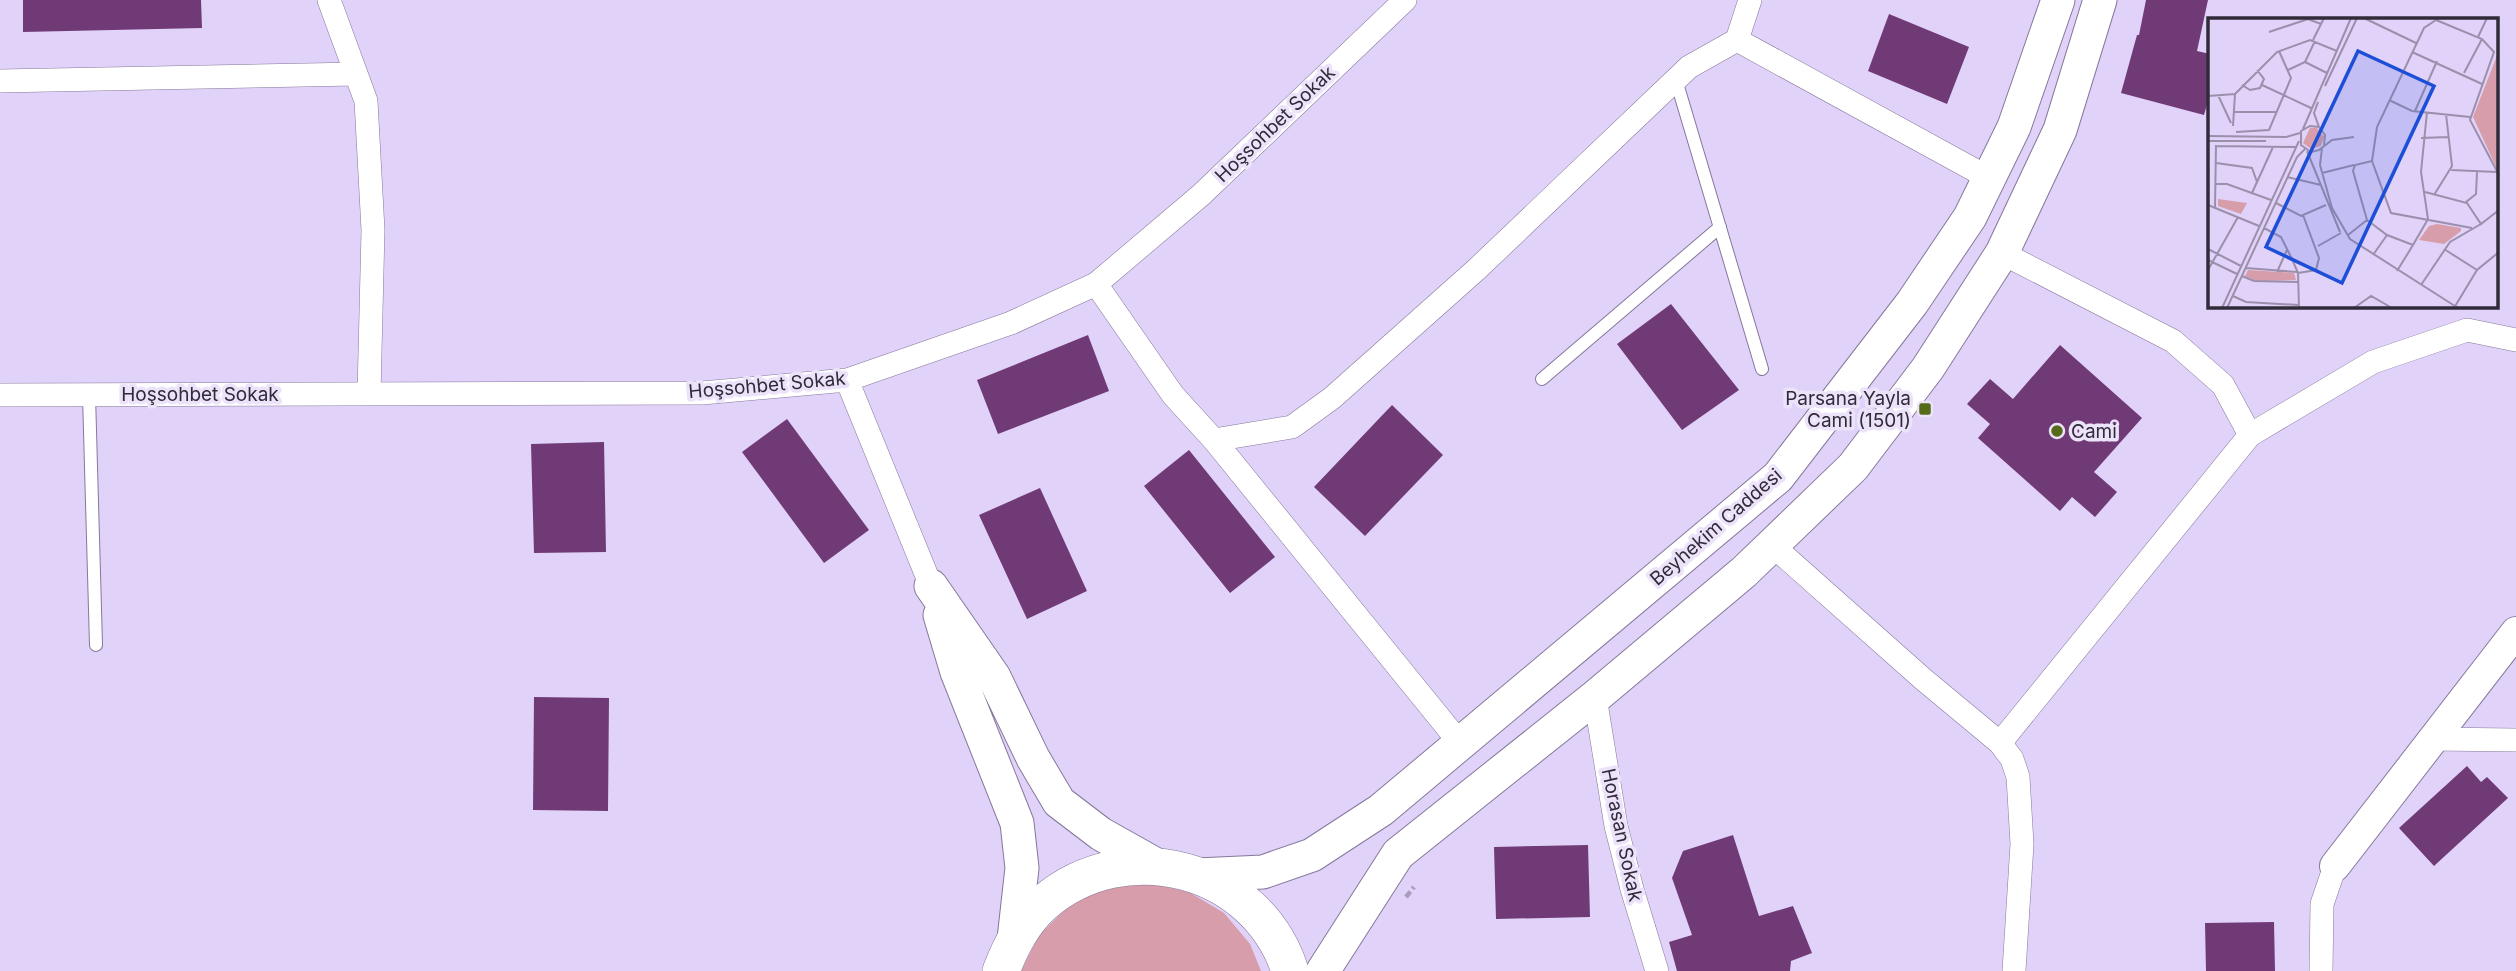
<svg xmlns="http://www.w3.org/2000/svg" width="2516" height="971" viewBox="0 0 2516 971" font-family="Inter,sans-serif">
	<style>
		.green { fill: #d79dab }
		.building { fill: #703a76 }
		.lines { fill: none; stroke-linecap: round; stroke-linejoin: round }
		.service-casing { stroke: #86789b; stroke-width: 14 }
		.minor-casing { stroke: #86789b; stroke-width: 24 }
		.tertiary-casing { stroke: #86789b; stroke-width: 32 }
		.secondary-casing { stroke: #86789b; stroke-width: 35 }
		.primary-casing { stroke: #86789b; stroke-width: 38 }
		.path { stroke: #a99dbb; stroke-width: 4.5; stroke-dasharray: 7 3.5; stroke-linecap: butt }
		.service { stroke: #fff; stroke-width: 12 }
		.minor { stroke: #fff; stroke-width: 23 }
		.tertiary { stroke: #fff; stroke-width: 30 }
		.secondary { stroke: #fff; stroke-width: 33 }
		.primary { stroke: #fff; stroke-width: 37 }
		.poi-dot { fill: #566b19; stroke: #ece3fa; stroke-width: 2.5 }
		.labels { text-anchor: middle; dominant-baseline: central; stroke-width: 7; stroke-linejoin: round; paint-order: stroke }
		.street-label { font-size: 19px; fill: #312b39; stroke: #ece3fa }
		.poi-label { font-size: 19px; fill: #312b39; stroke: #ece3fa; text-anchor: end }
		.inset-road { fill: none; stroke: #9b8fac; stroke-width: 2 }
		.view { fill: #1d4ed8; fill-opacity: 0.15; stroke: #1d4ed8; stroke-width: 3.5 }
		.inset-edge { fill: none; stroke: #312b39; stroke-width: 3.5 }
	</style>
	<rect width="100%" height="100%" fill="#e1d2f9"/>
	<path class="green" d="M1149,883L1189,892L1224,913L1250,944L1261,971H1021L1039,935L1070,905L1109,887Z"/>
	<path class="building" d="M23,0H201L202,28L23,32Z
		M2146,0H2208L2197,51L2210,54V94L2204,115L2121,93L2137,35H2139Z
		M1889,14L1969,47L1947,104L1868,71Z
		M1671,304L1739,390L1682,430L1617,344Z
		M1088,335L1109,391L998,434L977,380Z
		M2060,345L2142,418L2094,472L2117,492L2095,517L2072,497L2060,511L1978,438L1990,424L1967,404L1990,379L2013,399Z
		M1392,405L1443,455L1365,536L1314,487Z
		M787,419L869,530L824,563L742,452Z
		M604,442L606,552L534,553L531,444Z
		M1189,450L1275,557L1230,593L1144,486Z
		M1040,488L1087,591L1027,619L979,515Z
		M534,697L609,698L608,811L533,810Z
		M2467,766L2481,782L2487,777L2508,798L2434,866L2399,828Z
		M1733,835L1759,916L1793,906L1812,953L1791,961L1790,971H1677L1669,942L1692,935L1672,878L1683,851Z
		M1588,845L1590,917L1496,919L1494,847Z
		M2274,922L2275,971H2206L2205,923Z"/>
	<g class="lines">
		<g class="service-casing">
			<path id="service" d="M1676,80L1762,369
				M1542,379L1720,227
				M89,395L96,645"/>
		</g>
		<g class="minor-casing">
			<path id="minor" d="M329,0L366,101L373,230L369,394
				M1737,40L1989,178
				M0,81L356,74
				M2002,253L2173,341L2223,385L2250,435
				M1096,284L1173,395L1214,440L1292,427L1332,398L1477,269L1689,67L1737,40L1750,0
				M847,380L931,586
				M0,395L702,393L847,380L1011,323L1096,284L1201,195L1405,0
				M1214,440L1460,743
				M1772,545L1923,679L2000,743L2012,759L2018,777L2022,844L2014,971
				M1595,697L1616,826L1632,889L1657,971
				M2432,739L2516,740
				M2000,743L2250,435L2373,362L2467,330L2516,340
				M2321,971L2322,904L2335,866"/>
		</g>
		<g class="tertiary-casing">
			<path id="tertiary" d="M2335,866L2516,632"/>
		</g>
		<g class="secondary-casing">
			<path id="secondary" d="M931,586L994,677L1033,758L1059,802L1101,834L1158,866
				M940,615L957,672L1017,823L1022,868L1014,939
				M1197,875L1263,872L1312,855L1381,810L1778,477L1912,303L1970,217L2014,127L2058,0
				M1323,971L1398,854L1595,697L1744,572L1853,467L1928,368L2002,253L2060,130L2100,0"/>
		</g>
		<g class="primary-casing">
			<path id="primary" d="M1001,971C1011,946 1023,921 1044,903C1125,833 1257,867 1290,971"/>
		</g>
		<path class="path" d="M1406,897L1414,887"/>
		<use href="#service" class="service"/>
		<use href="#minor" class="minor"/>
		<use href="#tertiary" class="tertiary"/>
		<use href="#secondary" class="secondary"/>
		<use href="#primary" class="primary"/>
	</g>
	<g class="poi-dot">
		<rect x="1918" y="402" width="14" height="14" rx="3.5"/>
		<circle cx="2057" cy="431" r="7"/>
	</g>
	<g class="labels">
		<g class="street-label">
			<text transform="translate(1275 124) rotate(-44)">Hoşsohbet Sokak</text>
			<text transform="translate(767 385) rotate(-5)">Hoşsohbet Sokak</text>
			<text x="200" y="394">Hoşsohbet Sokak</text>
			<text transform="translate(1716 527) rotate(-41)">Beyhekim Caddesi</text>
			<text transform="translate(1622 835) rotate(78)">Horasan Sokak</text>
		</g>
		<g class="poi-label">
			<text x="1911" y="398">Parsana Yayla<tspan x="1911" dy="22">Cami (1501)</tspan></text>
			<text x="2071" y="431" text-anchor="start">Cami</text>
		</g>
	</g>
	<g transform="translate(2208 18)">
		<rect width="290" height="290" fill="#e1d2f9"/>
		<path d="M290,35V153L265,99ZM102,110H109L116,119L113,128L103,131L95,125ZM10,181L39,185L33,196L10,188ZM229,206L253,210V213L236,226L211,222L221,208ZM40,252L86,255L88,262L48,263L37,258Z" fill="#d79dab"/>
		<path class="inset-road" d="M156,0L208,25M228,2L216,10L169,109L164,143L183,195L264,210M228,2L274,21L286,34L262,102L291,157M61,14L100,1L113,6M270,19L279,0M105,22L116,0M204,34L274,66M97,44L119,55M80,52L97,44L107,23M256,55L274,21M34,67L42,72L52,70L56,61L49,52M54,67L103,90M117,68L149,0M10,77L23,105M0,78L27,76M181,82L204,93L262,99M110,84L106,95L111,109M207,93L229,43M26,94H68M25,108L27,76L69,34L102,22L129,33M95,111L143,0M28,114L61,112L83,60L71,33M0,118L78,119L92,115M213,120L240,119M0,123H58M116,127L117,117L111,109L102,108L93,113V127L103,134L111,132L124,122L146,119M8,128L88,129M114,130L112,147L124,190L142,221L250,290M99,133L132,214M164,143L147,147L145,153L159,202L179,217L205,227L220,201L213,154L219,94M8,145L44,150L49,164M243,152L289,154M114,155L146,147M79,159L113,167M8,166H19L63,182M217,174L259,185L273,206L291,192M44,175L65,129M226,177L244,148L238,96M258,184L268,176L269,154M68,185L93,198L118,187M0,187L51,208M7,189L8,127M56,210L73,219L84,241L90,255L91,290M140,217L159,202M110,228L133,215M0,231L33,248M236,231L269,252M165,237L179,217M0,242L29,256M38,250L89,254M0,252L30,199M189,253L205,227M69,254L79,232M90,255L108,252L111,240L95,197M34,258L46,263L91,264M213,267L242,224L273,206M25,278L38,284L91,287M14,290L91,123M19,290L89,139L97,131M146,290L163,278L184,290M246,290L269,252L291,234"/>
		<path class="view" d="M150,33L226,68L134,265L58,229Z"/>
		<rect width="290" height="290" class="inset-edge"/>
	</g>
</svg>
